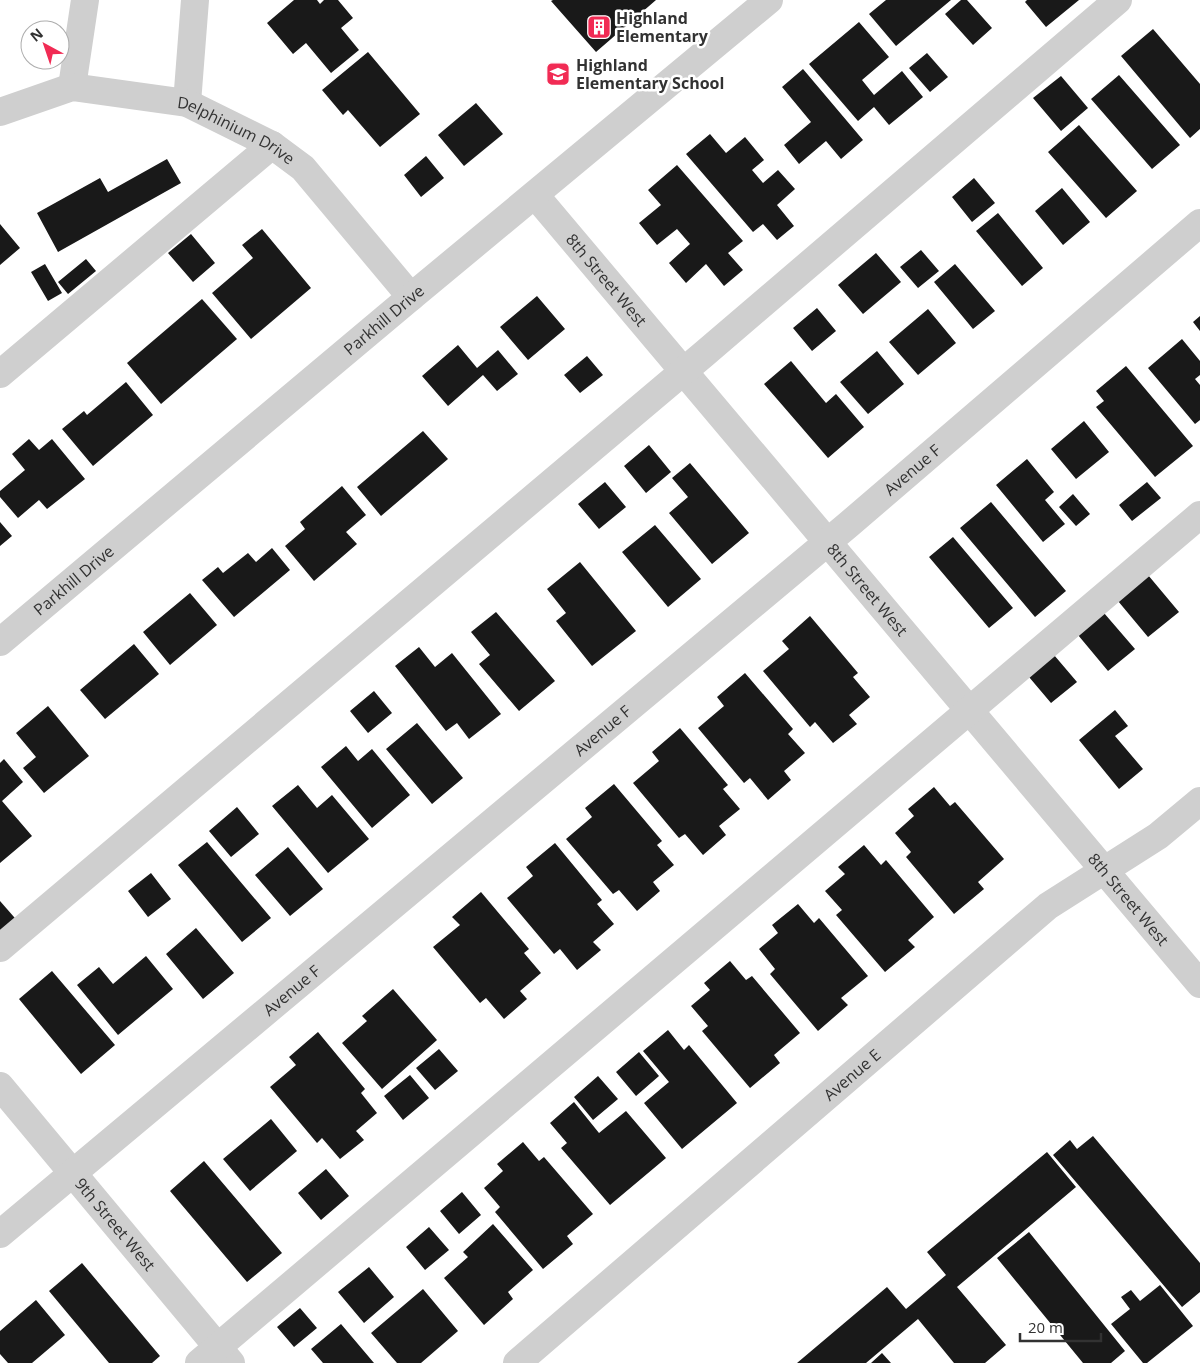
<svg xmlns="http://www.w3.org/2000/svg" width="1200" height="1363" viewBox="0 0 1200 1363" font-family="'Open Sans',sans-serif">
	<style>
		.building { fill: #191919 }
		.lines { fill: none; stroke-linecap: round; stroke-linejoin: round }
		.minor { stroke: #cfcfcf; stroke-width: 28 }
		.labels { text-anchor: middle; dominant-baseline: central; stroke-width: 5; stroke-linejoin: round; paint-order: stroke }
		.poi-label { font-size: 16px; font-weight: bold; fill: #323232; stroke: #fff; text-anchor: start }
		.street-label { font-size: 16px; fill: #323232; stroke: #fff }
	</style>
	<rect width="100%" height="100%" fill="#fff"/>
	<path class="building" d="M294,0H317L320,4L324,0H338L353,18L341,28L359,50L331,73L306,43L293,54L267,23Z
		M553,0H656L596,52L551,1Z
		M886,0H951L896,46L869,14Z
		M961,0H967L992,28L973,45L945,14Z
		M1027,0H1079L1046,27L1025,2Z
		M859,22L889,57L862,80L874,95L902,71L923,97L889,125L874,107L858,121L809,64Z
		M1153,29L1200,84V129L1190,138L1121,56Z
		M368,52L420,114L380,147L348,110L343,115L322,90Z
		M927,53L948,77L930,92L909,68Z
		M803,69L863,140L841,159L826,141L799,164L784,145L811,122L782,87Z
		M1119,75L1180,145L1152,169L1091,99Z
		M1061,76L1088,108L1061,131L1033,98Z
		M476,103L503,134L464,166L438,135Z
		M1079,125L1137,191L1106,218L1048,152Z
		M710,134L726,153L745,137L764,160L752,170L763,183L778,170L795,189L777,205L794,226L777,240L763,224L753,232L686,154Z
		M426,156L444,178L421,197L404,175Z
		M167,159L181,183L58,252L37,213L100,178L108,192Z
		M677,165L743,241L728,253L743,270L724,286L706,264L686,283L669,263L690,244L677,229L657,245L639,223L661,205L648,190Z
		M974,178L995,203L972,222L952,197Z
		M1062,188L1090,222L1063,245L1035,211Z
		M998,213L1043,268L1022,286L976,231Z
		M0,224L20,248L0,265Z
		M262,229L311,288L251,339L212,293L253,258L242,245Z
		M191,234L215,263L193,282L168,253Z
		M921,250L939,271L918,288L900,267Z
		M876,253L901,282L863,314L838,285Z
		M86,259L96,271L68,294L58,282Z
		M45,264L62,293L48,301L31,272Z
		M955,264L995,311L973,329L934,282Z
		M537,296L565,329L528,360L500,327Z
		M202,299L237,339L161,404L127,363Z
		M817,308L836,331L812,351L793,328Z
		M928,309L956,343L918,375L889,342Z
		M1200,316V331L1193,322Z
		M1182,339L1200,361V375L1195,379L1200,385V420L1195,424L1148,368Z
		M458,345L477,368L498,350L518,374L497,391L483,375L448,406L422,376Z
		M877,351L904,384L868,414L840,382Z
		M587,356L603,375L580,393L564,375Z
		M791,361L826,403L836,394L864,427L828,458L764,384Z
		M1126,366L1193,446L1155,477L1096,407L1104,401L1096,391Z
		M126,382L153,415L93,466L62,429L84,411L87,415Z
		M1084,421L1109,452L1076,479L1051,449Z
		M423,431L448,459L381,516L357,487Z
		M29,439L39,450L52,439L85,479L47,509L39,500L18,518L0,497V491L25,470L12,454Z
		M649,445L671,472L646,493L624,466Z
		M1027,459L1054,492L1045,500L1065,524L1043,542L996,485Z
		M690,463L749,533L712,564L669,513L688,497L672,478Z
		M605,482L626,507L599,529L578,504Z
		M1147,482L1161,498L1132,521L1119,505Z
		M342,486L366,515L346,532L357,544L314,581L285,546L305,529L300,522Z
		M1073,494L1090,514L1076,526L1059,507Z
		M991,502L1066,591L1035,617L960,528Z
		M0,522L12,536L0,546Z
		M655,525L701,579L668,607L622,552Z
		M953,537L1013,608L989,628L929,557Z
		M272,548L290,570L234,617L202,580L218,567L223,573L248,553L256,562Z
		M580,562L636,631L592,666L556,621L566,613L547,589Z
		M1148,575L1179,612L1148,637L1118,601Z
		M190,593L217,625L170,665L143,632Z
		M496,612L555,681L519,711L479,664L490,655L471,632Z
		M1104,613L1135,649L1108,671L1078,635Z
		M810,616L858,673L853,677L870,697L849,715L857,724L833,743L815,722L810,727L763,671L789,649L782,641Z
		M134,644L159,674L105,719L80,690Z
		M419,647L435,667L452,653L501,714L469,739L457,723L446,731L395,666Z
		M1054,655L1077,682L1051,703L1029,677Z
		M745,673L793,729L788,734L805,753L784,771L791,780L768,800L750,778L744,783L698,728L724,706L717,697Z
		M374,691L392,713L368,733L350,711Z
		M48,706L89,756L44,793L23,768L36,757L16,733Z
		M1115,710L1128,726L1115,736L1143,769L1119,789L1079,740Z
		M417,723L463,778L432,804L386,749Z
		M680,728L728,785L723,789L740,809L719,826L726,835L703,855L685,834L679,838L633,783L659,761L652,752Z
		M346,746L358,761L372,749L410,795L372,828L321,767Z
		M4,759L23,782L2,801L32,836L0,863V763Z
		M614,784L662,841L657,845L674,865L653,882L660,891L637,911L619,890L613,894L566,839L592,817L585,808Z
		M298,785L317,808L332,795L369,839L328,873L272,806Z
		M934,787L950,806L955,802L1004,859L978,882L984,889L954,914L906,857L911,852L895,833L914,816L908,809Z
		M237,807L259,834L231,857L209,831Z
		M207,842L271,918L242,942L178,865Z
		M555,843L602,900L597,904L614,924L593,942L601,950L577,970L560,949L554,954L507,898L533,876L526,867Z
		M864,845L881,865L886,860L934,917L908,940L915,947L885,972L836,915L842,910L825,891L845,874L838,867Z
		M288,847L323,889L290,916L255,875Z
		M151,873L171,899L148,917L128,891Z
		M481,892L529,949L524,953L541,973L520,991L527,999L504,1019L486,998L480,1003L433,947L460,925L452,917Z
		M0,901L21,925L0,943Z
		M798,904L814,923L819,918L868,976L841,998L848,1005L818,1031L770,974L775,969L759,949L778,933L772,925Z
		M196,928L234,973L203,999L166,954Z
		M146,956L173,989L118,1035L77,985L99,967L113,984Z
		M730,961L746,980L752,976L800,1033L774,1055L780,1063L750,1088L702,1031L708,1026L691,1006L710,990L704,983Z
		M52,971L115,1045L81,1074L19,999Z
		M393,989L437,1040L382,1089L342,1043L367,1021L362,1016Z
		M668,1030L684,1050L689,1045L737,1103L682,1149L644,1103L669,1082L643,1051Z
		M318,1032L365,1089L361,1093L377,1113L356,1131L364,1140L340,1159L322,1138L317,1143L270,1087L296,1065L289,1057Z
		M439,1049L458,1071L435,1090L416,1068Z
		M639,1052L659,1076L636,1096L616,1072Z
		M410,1075L429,1098L403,1120L384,1096Z
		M598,1076L618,1099L593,1120L574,1097Z
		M574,1102L599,1133L626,1111L666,1158L610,1205L561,1148L567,1143L550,1123Z
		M271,1119L297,1151L250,1191L223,1159Z
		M1093,1136L1200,1263V1292L1182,1307L1053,1155L1070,1140L1077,1149Z
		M523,1142L539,1161L544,1157L593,1214L567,1236L573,1244L543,1269L495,1212L500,1207L484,1188L503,1171L497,1164Z
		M1047,1152L1076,1187L957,1287L1006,1345L985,1363H954L918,1319L866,1363H797L887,1287L906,1309L946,1275L927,1252Z
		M204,1161L282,1253L247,1282L170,1191Z
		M326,1169L349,1196L321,1220L298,1193Z
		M462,1192L481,1215L459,1234L440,1211Z
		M493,1224L533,1270L508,1292L513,1299L484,1325L444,1278L468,1257L463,1252Z
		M429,1227L449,1250L425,1270L406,1247Z
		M1029,1232L1125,1351L1111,1363H1083L997,1258Z
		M82,1263L160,1356L152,1363H109L49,1291Z
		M369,1267L394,1297L364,1323L338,1292Z
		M1160,1285L1193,1326L1147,1363H1143L1111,1324L1130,1309L1121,1297L1131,1290L1140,1301Z
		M423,1289L458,1331L421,1363H397L371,1333Z
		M36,1300L65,1335L32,1363H8L0,1354V1331Z
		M300,1308L317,1328L294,1347L277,1327Z
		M341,1324L374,1363H323L311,1349Z
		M882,1353L891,1363H871Z"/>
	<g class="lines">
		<g class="minor">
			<path d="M72,87L85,0"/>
			<path d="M187,103L195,0"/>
			<path id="s1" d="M0,112L72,87L187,103L272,145L303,168L411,297"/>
			<path id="s2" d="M535,195L1200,984"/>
			<path d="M0,374L272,145"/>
			<path id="s3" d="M0,642L411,297L769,0"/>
			<path d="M0,948L704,354L1118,0"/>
			<path id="s4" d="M0,1086L231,1363"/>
			<path id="s5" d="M0,1234L848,525L1200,223"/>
			<path d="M199,1363L1200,515"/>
			<path id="s6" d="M517,1363L1048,906L1158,836L1200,801"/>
		</g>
	</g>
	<defs>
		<g id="building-square" transform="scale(1.25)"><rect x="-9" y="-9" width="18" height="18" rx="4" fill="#f12b54" stroke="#fff"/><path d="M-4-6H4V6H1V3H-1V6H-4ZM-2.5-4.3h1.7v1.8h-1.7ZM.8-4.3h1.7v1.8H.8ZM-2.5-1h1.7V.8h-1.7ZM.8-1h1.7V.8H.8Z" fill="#fff"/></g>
		<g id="school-square" transform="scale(1.25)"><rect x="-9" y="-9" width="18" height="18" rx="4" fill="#f12b54" stroke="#fff"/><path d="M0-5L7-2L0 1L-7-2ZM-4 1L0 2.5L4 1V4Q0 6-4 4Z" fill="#fff"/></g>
	</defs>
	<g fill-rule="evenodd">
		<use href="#building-square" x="599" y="27"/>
		<use href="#school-square" x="558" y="74"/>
	</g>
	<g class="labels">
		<g class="poi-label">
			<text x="616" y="18">Highland<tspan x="616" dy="18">Elementary</tspan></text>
			<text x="576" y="65">Highland<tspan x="576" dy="18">Elementary School</tspan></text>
		</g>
		<g class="street-label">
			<text stroke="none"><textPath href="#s1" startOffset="248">Delphinium Drive</textPath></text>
			<text stroke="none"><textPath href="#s2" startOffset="111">8th Street West</textPath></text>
			<text stroke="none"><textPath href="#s3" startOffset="501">Parkhill Drive</textPath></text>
			<text stroke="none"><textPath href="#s5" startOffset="1190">Avenue F</textPath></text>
			<text stroke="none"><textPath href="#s3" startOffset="96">Parkhill Drive</textPath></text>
			<text stroke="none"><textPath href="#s2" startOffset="516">8th Street West</textPath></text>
			<text stroke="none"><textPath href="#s5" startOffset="785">Avenue F</textPath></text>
			<text stroke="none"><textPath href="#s2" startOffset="921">8th Street West</textPath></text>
			<text stroke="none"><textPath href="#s5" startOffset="380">Avenue F</textPath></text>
			<text stroke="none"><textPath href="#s6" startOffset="442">Avenue E</textPath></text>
			<text stroke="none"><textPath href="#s4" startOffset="180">9th Street West</textPath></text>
		</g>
	</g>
	<g transform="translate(45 45) rotate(320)"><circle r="24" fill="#ffffff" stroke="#adadad"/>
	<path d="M0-4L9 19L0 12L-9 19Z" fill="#f12b54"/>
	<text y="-8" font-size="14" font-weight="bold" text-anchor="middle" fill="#323232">N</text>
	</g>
	<path d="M1020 1333v8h81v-8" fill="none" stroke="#323232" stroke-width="2.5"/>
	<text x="1028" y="1333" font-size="15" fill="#323232" stroke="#ffffff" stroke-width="4" paint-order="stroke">20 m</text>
</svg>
